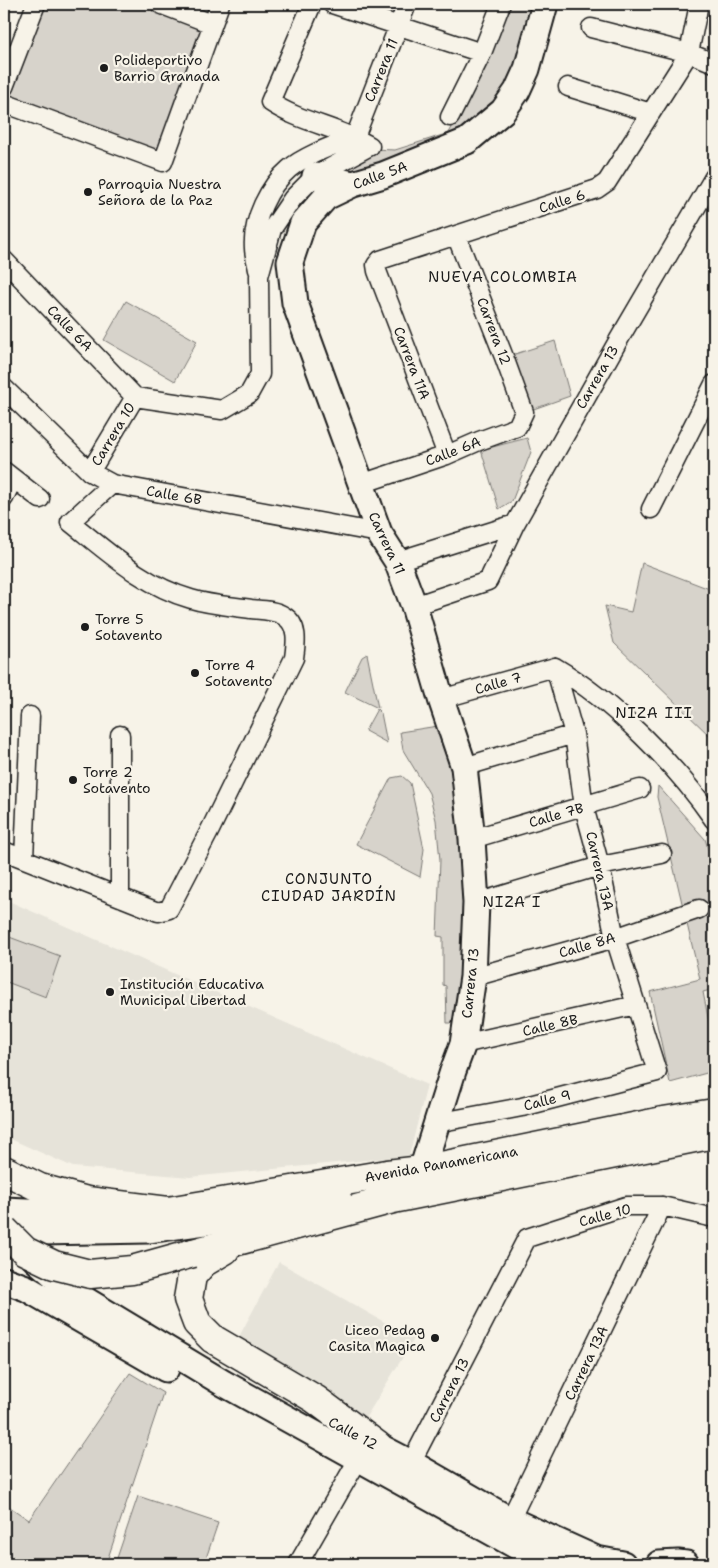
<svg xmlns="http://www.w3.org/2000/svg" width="718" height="1568" viewBox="0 0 718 1568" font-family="'Shantell Sans',sans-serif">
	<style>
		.built { fill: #e6e3d9 }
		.green { fill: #d7d3cb; stroke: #7a7874 }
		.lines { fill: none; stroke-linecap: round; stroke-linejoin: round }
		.street-casing { stroke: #1c1c1c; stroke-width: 21 }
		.secondary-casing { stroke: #1c1c1c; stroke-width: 29 }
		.primary-casing { stroke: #1c1c1c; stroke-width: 31 }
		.street { stroke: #f7f3e8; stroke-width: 18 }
		.secondary { stroke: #f7f3e8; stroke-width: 25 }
		.primary { stroke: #f7f3e8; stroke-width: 28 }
		.primary-bridge-casing { stroke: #1c1c1c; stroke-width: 31; stroke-linecap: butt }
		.primary-bridge { stroke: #f7f3e8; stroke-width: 28 }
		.poi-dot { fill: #1c1c1c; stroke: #f7f3e8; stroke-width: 2 }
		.labels { text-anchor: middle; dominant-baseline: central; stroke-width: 4.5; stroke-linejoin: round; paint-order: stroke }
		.poi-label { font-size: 14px; fill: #1c1c1c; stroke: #f7f3e8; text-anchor: start }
		.street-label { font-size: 14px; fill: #1c1c1c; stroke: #f7f3e8 }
		.neighbourhood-label { font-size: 15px; letter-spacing: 1px; fill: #1c1c1c; stroke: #f7f3e8 }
	</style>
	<rect width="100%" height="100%" fill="#f7f3e8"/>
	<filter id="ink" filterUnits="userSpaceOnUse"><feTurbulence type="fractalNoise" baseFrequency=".02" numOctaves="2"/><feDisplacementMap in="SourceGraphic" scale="10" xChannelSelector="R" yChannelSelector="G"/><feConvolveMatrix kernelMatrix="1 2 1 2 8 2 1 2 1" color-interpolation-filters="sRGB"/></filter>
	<g filter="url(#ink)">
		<path class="built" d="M4,899L427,1085L409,1156L190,1177L73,1167L4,1136Z
			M279,1262L414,1339L366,1417L234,1346Z"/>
		<path class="green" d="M43,4H144L202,28L155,165L4,108Z
			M508,4H533L525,28L516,67L493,108L465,134L351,179L322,174L372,149L395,150L449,133L479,75Z
			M126,301L197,341L175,381L104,340Z
			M555,341L570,396L528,411L509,356Z
			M527,438L531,452L512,501L499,509L481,450Z
			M642,563L712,590L714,594V740L614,643L605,606L631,612Z
			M367,654L378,708L345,692L362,657Z
			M377,709L381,713L387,743L365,731Z
			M444,725L461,785L464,950L454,1023H447L446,986L443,985V937L437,936L440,860L436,820L429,793L403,750L400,732Z
			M402,776L410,783L424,849L420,877L356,844L391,778Z
			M658,786L705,839L714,868V989L703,992L714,1048V1071L670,1083L650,992L700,979L657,797Z
			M4,935L60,956L46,997L4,981Z
			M130,1373L163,1393L106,1564H4V1503L29,1520Z
			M138,1496L218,1523L204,1564H115Z"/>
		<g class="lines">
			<g class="street-casing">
				<path id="street" d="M160,4L212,24
					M332,4L482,53
					M591,28L689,53L714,63
					M4,87L36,4
					M568,87L651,113
					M4,103L163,162L220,4
					M450,117L482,53L501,4
					M4,260L135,397
					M258,270C257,263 254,255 254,248C252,220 269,186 289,169C305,155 335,145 355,137L407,4
					M4,388L90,472L112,484L379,533
					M135,397L222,410L249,394L260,374L259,276L272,229L293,198L315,176L370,146C339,127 301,123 270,102L312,4
					M447,455L377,271L376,265L380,260L597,189L607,182L689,53L699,4
					M4,471L40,499
					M90,472L135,397
					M361,484L447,455L479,441L517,427L524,412L504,357L456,235
					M4,498L13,479
					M651,509L714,384
					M397,561L515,524
					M414,606L488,581L515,524L618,341L714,177
					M555,667C613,701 676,765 714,820
					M441,699L555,667
					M120,735V897
					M464,767L574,734
					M472,839L640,789
					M4,851L158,912L169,909L210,830L294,658C296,643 299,625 284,616C275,610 262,610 251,609C231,606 211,605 191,599C144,586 108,552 70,522L112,484
					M24,859L30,716
					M476,903L600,866L662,854
					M473,977L615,938L699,909
					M463,1044L636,1005
					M436,1123L522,1107L657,1072L615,938L600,866L584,807L574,734L555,667
					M411,1463L527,1238L626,1206H662L714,1218
					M510,1520L662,1206
					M298,1564L359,1458"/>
			</g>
			<g class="secondary-casing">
				<path id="secondary" d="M315,176L353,184
					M422,1170L453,1071L463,1044L473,977L476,903L472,839L464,767L441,699L414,606L397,561L379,533L295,303L290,262L303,223L326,197L353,184L383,175L467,141L503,111L517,91L527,69L545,4
					M4,1210L113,1215
					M4,1237L40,1232L148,1230L341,1203
					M35,1259L77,1295L223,1383L529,1553L554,1564
					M4,1280L26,1288L166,1369
					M359,1436L411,1463L510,1520L596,1559L623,1564
					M659,1564L678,1563L686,1564"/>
			</g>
			<g class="primary-casing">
				<path id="primary" d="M4,1170L40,1188L87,1201L168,1211L387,1174L422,1170L663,1121L714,1113
					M225,1250L203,1263L192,1276L188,1299L197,1323L213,1339L315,1399L378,1446
					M193,1253L393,1199L714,1134"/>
			</g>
			<use href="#street" class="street"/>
			<use href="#secondary" class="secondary"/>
			<use href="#primary" class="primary"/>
			<g class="primary-bridge-casing">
				<path id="primary-bridge" d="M4,1230L25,1251L54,1265L90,1274L132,1270L193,1253"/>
			</g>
			<use href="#primary-bridge" class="primary-bridge"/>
		</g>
	</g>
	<g class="poi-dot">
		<circle cx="104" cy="68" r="5"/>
		<circle cx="88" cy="192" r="5"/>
		<circle cx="85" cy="627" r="5"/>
		<circle cx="195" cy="673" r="5"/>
		<circle cx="73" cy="780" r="5"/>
		<circle cx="110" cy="992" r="5"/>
		<circle cx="435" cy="1338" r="5"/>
	</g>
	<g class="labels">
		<g class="poi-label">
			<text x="114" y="60">Polideportivo<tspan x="114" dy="16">Barrio Granada</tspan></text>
			<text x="98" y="184">Parroquia Nuestra<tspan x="98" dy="16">Señora de la Paz</tspan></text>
			<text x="95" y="619">Torre 5<tspan x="95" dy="16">Sotavento</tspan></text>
			<text x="205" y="665">Torre 4<tspan x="205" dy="16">Sotavento</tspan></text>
			<text x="83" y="772">Torre 2<tspan x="83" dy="16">Sotavento</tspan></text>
			<text x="120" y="984">Institución Educativa<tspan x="120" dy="16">Municipal Libertad</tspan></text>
			<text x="425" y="1330" text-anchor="end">Liceo Pedag<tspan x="425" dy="16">Casita Magica</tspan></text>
		</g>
		<g class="street-label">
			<text transform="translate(381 70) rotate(-68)">Carrera 11</text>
			<text transform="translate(380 175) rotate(-20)">Calle 5A</text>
			<text transform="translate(562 201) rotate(-18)">Calle 6</text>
			<text transform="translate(70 328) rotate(46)">Calle 6A</text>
			<text transform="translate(494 331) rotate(69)">Carrera 12</text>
			<text transform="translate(412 363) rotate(69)">Carrera 11A</text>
			<text transform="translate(597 377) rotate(-60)">Carrera 13</text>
			<text transform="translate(113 434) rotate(-59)">Carrera 10</text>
			<text transform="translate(453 451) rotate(-21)">Calle 6A</text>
			<text transform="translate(174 495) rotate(10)">Calle 6B</text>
			<text transform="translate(387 543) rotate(65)">Carrera 11</text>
			<text transform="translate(498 683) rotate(-16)">Calle 7</text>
			<text transform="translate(556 815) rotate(-16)">Calle 7B</text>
			<text transform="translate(600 871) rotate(77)">Carrera 13A</text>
			<text transform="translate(587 945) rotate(-16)">Calle 8A</text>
			<text transform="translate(470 983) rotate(-84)">Carrera 13</text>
			<text transform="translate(550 1025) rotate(-13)">Calle 8B</text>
			<text transform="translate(547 1100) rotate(-14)">Calle 9</text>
			<text transform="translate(441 1164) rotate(-10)">Avenida Panamericana</text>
			<text transform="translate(605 1215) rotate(-15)">Calle 10</text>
			<text transform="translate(586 1363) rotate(-64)">Carrera 13A</text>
			<text transform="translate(449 1390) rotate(-63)">Carrera 13</text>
			<text transform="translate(353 1433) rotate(28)">Calle 12</text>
		</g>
		<g class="neighbourhood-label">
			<text x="503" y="277">NUEVA COLOMBIA</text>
			<text x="654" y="713">NIZA III</text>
			<text x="329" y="879">CONJUNTO<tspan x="329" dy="17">CIUDAD JARDÍN</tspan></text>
			<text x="512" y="902">NIZA I</text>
		</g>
	</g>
	<rect width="718" height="1568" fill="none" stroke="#f7f3e8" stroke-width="20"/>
	<rect x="10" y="10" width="698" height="1548" fill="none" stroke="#1c1c1c" stroke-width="2" filter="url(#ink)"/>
</svg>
